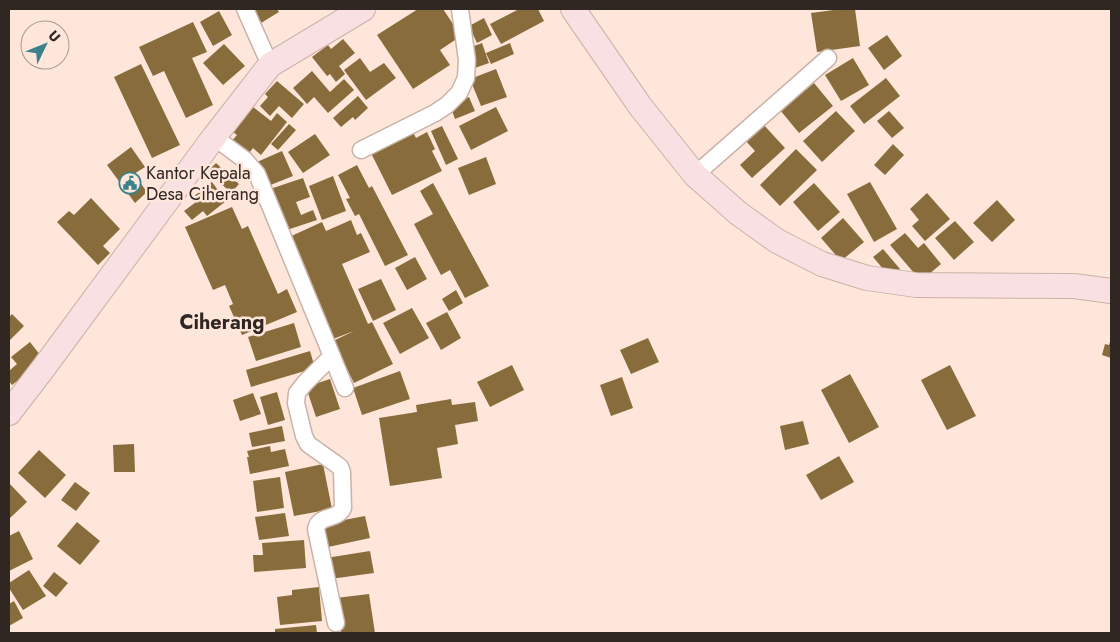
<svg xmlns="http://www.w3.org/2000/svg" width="1120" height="642" viewBox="0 0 1120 642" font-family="Jost,sans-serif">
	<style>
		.building { fill: #896c3b }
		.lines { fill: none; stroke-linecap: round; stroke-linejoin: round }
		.street-casing { stroke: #c9b2a7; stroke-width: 19 }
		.secondary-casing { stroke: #c9b2a7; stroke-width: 26 }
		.street { stroke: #fff; stroke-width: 16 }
		.secondary { stroke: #f9e0e2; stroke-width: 24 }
		.labels { text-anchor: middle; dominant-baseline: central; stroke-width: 5; stroke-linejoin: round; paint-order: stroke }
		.poi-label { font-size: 18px; fill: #302723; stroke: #fee6da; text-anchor: start }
		.quarter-label { font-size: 20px; font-weight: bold; fill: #302723; stroke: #fee6da }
	</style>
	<rect width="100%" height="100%" fill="#fee6da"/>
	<path class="building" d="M253,9H277L279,12L261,23Z
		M418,9H443L461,36L440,50L450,65L413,89L377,35Z
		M519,9H538L544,21L501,44L490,24Z
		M841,9H855L860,46L817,52L811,13Z
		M219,11L232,35L213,46L200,22Z
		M484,18L492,35L477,43L469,26Z
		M193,22L207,52L192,58L213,105L186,118L164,71L153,76L139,47Z
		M887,35L902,56L884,70L868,48Z
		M343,39L355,53L339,66L345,74L336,82L330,74L327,76L312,57L328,45L331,49Z
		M482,43L489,63L475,68L469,48Z
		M510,43L514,54L491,64L486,53Z
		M224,44L245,66L223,85L203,63Z
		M360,58L370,72L384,63L396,78L366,100L344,70Z
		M853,58L869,85L841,101L825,75Z
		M141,64L180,145L152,158L114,77Z
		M496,69L507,97L481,106L470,79Z
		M312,71L330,92L344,79L354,90L328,113L314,97L307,104L293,88Z
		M886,78L900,96L864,124L850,106Z
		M277,81L304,104L292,118L279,106L270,116L260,106L268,97L265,94Z
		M814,83L833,106L799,133L780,110Z
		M358,96L368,108L355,120L353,117L341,127L333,118Z
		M469,97L475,111L455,119L450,105Z
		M253,107L271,121L277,113L287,122L261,155L253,148L246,157L230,143L237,135L233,132Z
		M496,107L508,131L471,150L459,126Z
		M836,111L855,131L822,162L803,141Z
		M889,111L904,128L892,138L877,121Z
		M762,123L785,148L752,178L740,165L755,151L744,139Z
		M289,124L296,130L278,150L271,144Z
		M442,126L458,159L446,165L431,131Z
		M411,128L416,138L427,132L435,149L432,151L442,171L392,195L369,149Z
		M315,134L330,155L303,173L288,152Z
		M893,144L904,155L885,175L874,165Z
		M131,147L145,167L134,174L147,192L135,203L107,165Z
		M796,149L817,170L780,206L760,185Z
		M282,151L293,176L268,186L257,162Z
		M486,157L496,184L469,195L458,168Z
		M216,163L239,184L231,193L208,171Z
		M357,165L369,188L372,186L408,255L385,266L359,214L355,216L346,199L350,198L338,175Z
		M333,176L346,211L322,220L309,186Z
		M303,178L310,197L296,202L301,215L313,210L317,220L284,231L267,190Z
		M212,182L226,201L207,216L203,211L192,220L184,211L196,202L193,197Z
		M870,182L897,229L874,242L847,194Z
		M433,183L489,286L465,298L450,270L441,275L414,224L433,214L420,191Z
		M814,183L840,212L818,231L793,202Z
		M927,193L950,219L925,241L912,226L919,220L910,209Z
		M91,198L120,229L103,246L110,253L98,265L57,222L69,211L74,215Z
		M997,200L1015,220L992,242L973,223Z
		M232,207L242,229L248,226L278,294L287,289L297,312L242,335L229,306L233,304L225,285L213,290L185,227Z
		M843,218L864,242L841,261L821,238Z
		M351,220L357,235L361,233L370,252L342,264L368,324L372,322L393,364L354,383L333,341L354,331L333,339L287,238L322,222L326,231Z
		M955,221L974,242L954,260L935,238Z
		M905,233L918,248L924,243L941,264L921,281L890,245Z
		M883,249L900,269L890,277L873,257Z
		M415,257L427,279L407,290L395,268Z
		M381,279L396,310L373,321L358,289Z
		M456,290L463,303L449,311L442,299Z
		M412,308L429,338L400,354L383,323Z
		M447,312L461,338L441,350L426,323Z
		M12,314L24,326L9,341V317Z
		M294,323L301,347L256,361L248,337Z
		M648,338L659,362L631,374L620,350Z
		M1111,339V358L1102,355L1105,344L1109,345Z
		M30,342L44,360L12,385L9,381V371L17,364L11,357Z
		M310,351L315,368L251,387L246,370Z
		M512,365L524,390L490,407L477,382Z
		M950,365L976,416L947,430L921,380Z
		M400,371L410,399L362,415L353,388Z
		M850,374L879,427L849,443L821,390Z
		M622,377L633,408L611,416L600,385Z
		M330,379L340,409L316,417L306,387Z
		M277,392L285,420L268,425L260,397Z
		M253,393L261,414L240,421L233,400Z
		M451,399L452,405L475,402L478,421L455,425L458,444L437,448L442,478L390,486L379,418L417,412L416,405Z
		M803,421L809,444L785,450L780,426Z
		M282,426L285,441L252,447L249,433Z
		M134,444L135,472H114L113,445Z
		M270,446L271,452L285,449L289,466L250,474L247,457H249L247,451Z
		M39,450L66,475L45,498L18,473Z
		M839,456L854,482L821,500L806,475Z
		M323,464L332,509L294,516L285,472Z
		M280,477L284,508L257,512L253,481Z
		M75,482L90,493L76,511L61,500Z
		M9,483L27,502L9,519Z
		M285,513L289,536L259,540L255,517Z
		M365,516L370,538L328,547L323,524Z
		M77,522L100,541L80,565L57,546Z
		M19,531L33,559L9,571V536Z
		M304,540L306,568L254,572L253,555H263L262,543Z
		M370,551L374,573L330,579L326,558Z
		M29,570L46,596L23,610L9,588V583Z
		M54,572L68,583L56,597L43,586Z
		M319,587L322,621L280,625L277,597L292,595V590Z
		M369,594L375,633H341L336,598Z
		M14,601L23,618L9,626V604Z
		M316,625L317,633H275V629Z"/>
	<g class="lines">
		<g class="street-casing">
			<path id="street" d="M245,9L270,65
				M214,137L245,160L257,174L345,388
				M361,150L435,113L447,105L459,93L466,78L467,60L460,9
				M695,175L828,58
				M332,356L305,383L297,393L296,403L304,436L308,444L336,464L340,467L342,472L343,508C337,521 319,514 316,529L336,623"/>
		</g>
		<g class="secondary-casing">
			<path id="secondary" d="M573,9L640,106L695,175L738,213L777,241L822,264L867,278L916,285L1074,286L1111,291
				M9,413L42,370L214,137L270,65L363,9"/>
		</g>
		<use href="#street" class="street"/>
		<use href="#secondary" class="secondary"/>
	</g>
	<defs>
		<g id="civic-ring" transform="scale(1.125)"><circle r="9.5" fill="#fee6da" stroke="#3a818a" stroke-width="1.5"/><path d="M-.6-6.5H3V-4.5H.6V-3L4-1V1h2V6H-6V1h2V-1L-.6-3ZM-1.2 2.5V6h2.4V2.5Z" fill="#3a818a"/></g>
	</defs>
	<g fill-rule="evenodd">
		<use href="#civic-ring" x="130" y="183"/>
	</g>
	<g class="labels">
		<g class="poi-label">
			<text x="146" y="173">Kantor Kepala<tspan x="146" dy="21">Desa Ciherang</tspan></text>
		</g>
		<g class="quarter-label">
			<text x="222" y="322">Ciherang</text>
		</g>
	</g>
	<rect width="1120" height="642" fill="none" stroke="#302723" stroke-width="20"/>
	<g transform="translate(45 45) rotate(47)"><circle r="24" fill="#fee6da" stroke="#ac9a91"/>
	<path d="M0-4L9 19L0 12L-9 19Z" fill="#3a818a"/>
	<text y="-8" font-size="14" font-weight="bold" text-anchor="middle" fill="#302723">U</text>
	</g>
</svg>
